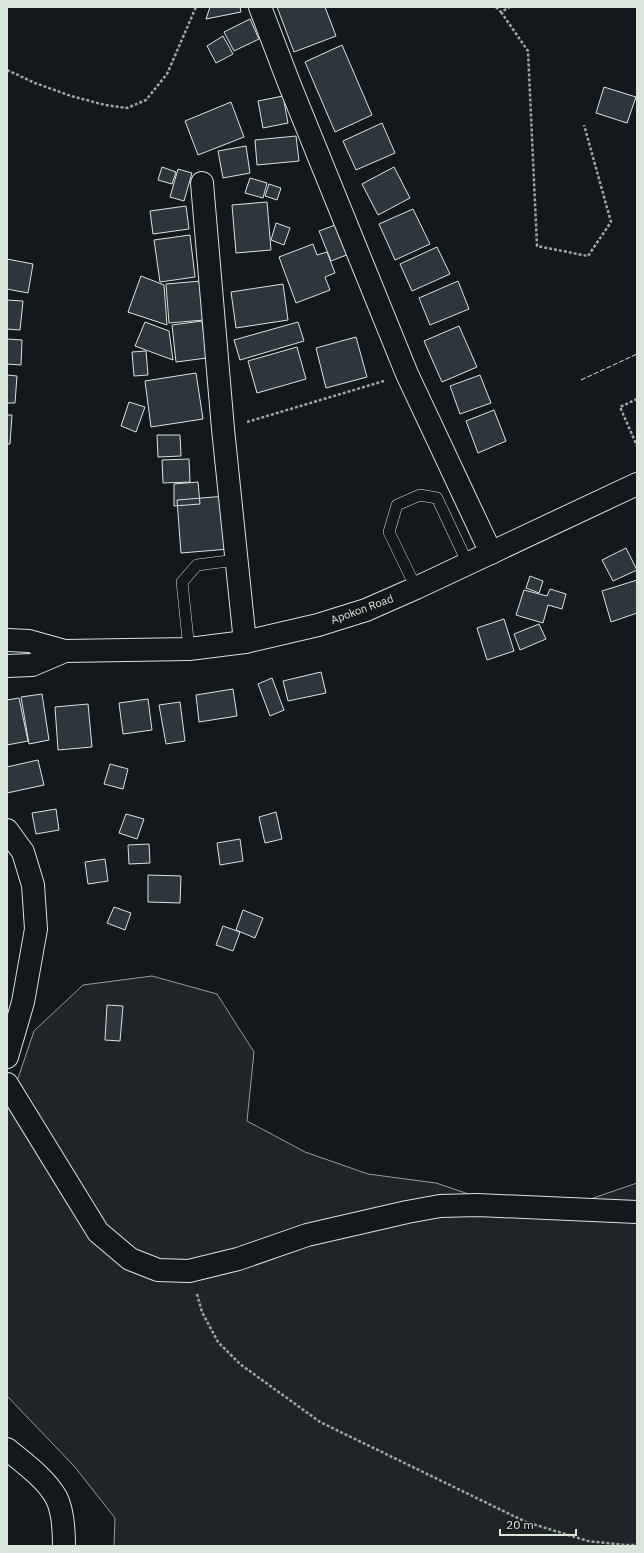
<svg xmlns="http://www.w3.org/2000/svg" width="644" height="1553" viewBox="0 0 644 1553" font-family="'IBM Plex Sans',sans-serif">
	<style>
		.green { fill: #202428; stroke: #939e99 }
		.building { fill: #2c363c; stroke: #d8e6dc }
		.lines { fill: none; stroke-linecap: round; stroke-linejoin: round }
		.lane-casing { stroke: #d8e6dc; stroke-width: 12 }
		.street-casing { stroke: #d8e6dc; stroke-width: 24 }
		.highway-casing { stroke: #d8e6dc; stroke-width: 24 }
		.path { stroke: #9da8a2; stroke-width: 2.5; stroke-dasharray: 3 2; stroke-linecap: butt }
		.lane { stroke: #14181c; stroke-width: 11 }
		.street { stroke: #14181c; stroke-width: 22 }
		.highway { stroke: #14181c; stroke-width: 22 }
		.fence { stroke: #d8e6dc; stroke-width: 1; stroke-dasharray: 5 2; stroke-linecap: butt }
		.labels { text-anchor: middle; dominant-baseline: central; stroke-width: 3; stroke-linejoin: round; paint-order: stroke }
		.street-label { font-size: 11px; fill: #d8e6dc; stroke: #14181c }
	</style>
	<rect width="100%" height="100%" fill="#14181c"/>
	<path class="green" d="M152,976L217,994L254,1052L247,1121L305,1152L368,1174L436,1183L504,1206H570L637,1183V1546H114L115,1518L74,1466L7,1396V1096L11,1099L34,1031L83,985Z"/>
	<path class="building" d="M210,7H240L241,12L206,19Z
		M277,7H325L336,36L294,52Z
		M250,19L259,39L234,51L224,32Z
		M223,36L233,54L216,63L207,46Z
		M342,45L372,115L335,132L305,62Z
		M604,87L636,97L627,123L596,113Z
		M283,96L288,123L263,128L258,101Z
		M231,102L244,137L198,155L185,121Z
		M382,123L395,153L356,170L343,141Z
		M296,136L299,161L257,165L255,140Z
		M246,146L250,173L223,178L218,151Z
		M162,167L176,172L172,184L158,180Z
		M394,167L410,198L378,215L362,184Z
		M178,169L192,173L184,201L170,197Z
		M250,178L267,183L263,198L245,193Z
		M269,184L281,188L277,200L265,196Z
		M267,202L271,250L236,253L232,205Z
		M186,206L189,229L153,234L150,211Z
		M413,209L430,244L395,260L379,224Z
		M276,223L290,228L284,245L271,240Z
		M338,224L349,254L331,261L319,231Z
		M190,235L195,277L160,282L154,240Z
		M313,244L317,255L327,252L335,273L325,277L330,290L296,303L279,257Z
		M437,247L450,274L412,291L400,264Z
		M7,259L33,264L28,293L7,289Z
		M141,276L164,285L167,325L128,312Z
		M201,281L204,320L169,323L166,284Z
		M458,281L469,309L430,325L419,298Z
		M283,284L288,320L236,328L231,292Z
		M7,300L23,301L20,330L7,329Z
		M202,321L207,358L176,362L172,325Z
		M145,322L169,331L173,360L135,346Z
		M298,322L304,341L240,360L234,340Z
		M459,326L477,367L442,382L424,341Z
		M356,337L367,377L326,388L316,348Z
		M7,339L22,340L21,365L7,364Z
		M297,347L306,379L257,393L248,361Z
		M146,351L148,375L134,376L132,352Z
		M196,373L203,419L151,427L145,381Z
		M7,375L17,376L15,403H7Z
		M480,375L491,403L460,414L450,386Z
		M129,402L145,407L136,432L121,426Z
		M494,410L506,441L478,453L466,421Z
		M7,415H12L10,444H7Z
		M157,435H180L181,456L158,457Z
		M189,459L190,482L163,483L162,460Z
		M198,482L200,504L174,506V484Z
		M226,496L229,549L181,553L177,500Z
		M626,548L637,570L613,581L602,560Z
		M530,576L543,581L539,593L526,588Z
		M637,580V613L611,622L602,591Z
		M550,589L566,594L562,609L548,605L543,623L516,615L524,590L547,596Z
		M504,619L514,651L487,660L477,628Z
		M539,624L546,639L520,650L514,634Z
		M321,672L326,693L288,701L283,681Z
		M272,678L284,710L270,716L258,684Z
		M233,689L237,716L199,722L196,695Z
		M42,694L49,740L29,744L21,697Z
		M19,698L28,741L7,745V700Z
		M148,699L152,730L123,734L119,703Z
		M180,702L185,741L166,744L159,705Z
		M88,704L92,747L58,750L55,707Z
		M38,760L44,785L7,793V767Z
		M110,764L128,769L123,789L104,784Z
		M56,809L59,830L36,834L32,813Z
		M276,812L282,839L265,843L259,817Z
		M126,814L144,819L137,839L119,833Z
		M240,839L243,861L220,865L217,843Z
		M149,844L150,863L129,864L128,845Z
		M105,859L108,881L88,884L85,862Z
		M148,875L181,876L180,903L148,902Z
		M114,907L131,913L125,930L107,923Z
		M243,910L263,918L255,938L236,930Z
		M223,926L240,932L233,951L216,945Z
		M107,1005L123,1006L120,1041L105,1040Z"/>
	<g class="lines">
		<g class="lane-casing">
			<path id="lane" d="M416,588L389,532L397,505L420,495L437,498L468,564
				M189,649L182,582L197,565L236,560"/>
		</g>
		<g class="street-casing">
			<path id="street" d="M260,7L289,83L407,374L491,553
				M202,183L223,429L245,642
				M7,830L23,852L33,885L36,929L23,1002L7,1057
				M7,1084L98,1232L130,1259L158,1270L189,1271L238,1259L307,1235L407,1212L440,1206L478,1205L637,1212
				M7,1449C24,1463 45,1478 56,1497C63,1510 64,1532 64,1546"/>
		</g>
		<g class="highway-casing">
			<path id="highway" d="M7,640L29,641L65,651L189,649L245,642L318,625L366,610L416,588L637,484
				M7,666L32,665L65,651"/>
		</g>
		<path class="path" d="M496,7L501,12L510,7
			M501,12L528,51L537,246L588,256L611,222L584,125
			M7,70L35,83L71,96L105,105L127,108L146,100L167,74L196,7
			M637,399L620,407L637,446
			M247,422L384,381
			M197,1294L202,1312L218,1342L240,1364L320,1422L526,1522L588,1541L624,1545H637"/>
		<use href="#lane" class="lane"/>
		<use href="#street" class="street"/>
		<use href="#highway" class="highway"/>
		<path class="fence" d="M581,380L637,354"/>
	</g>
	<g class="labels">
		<g class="street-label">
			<text transform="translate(362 609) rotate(-20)">Apokon Road</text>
		</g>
	</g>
	<rect width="644" height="1553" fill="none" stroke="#d8e6dc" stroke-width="16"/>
	<path d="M500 1529v6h76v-6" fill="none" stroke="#d8e6dc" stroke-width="2"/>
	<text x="506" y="1529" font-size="12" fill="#d8e6dc" stroke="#14181c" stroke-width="3" paint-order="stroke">20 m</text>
</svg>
